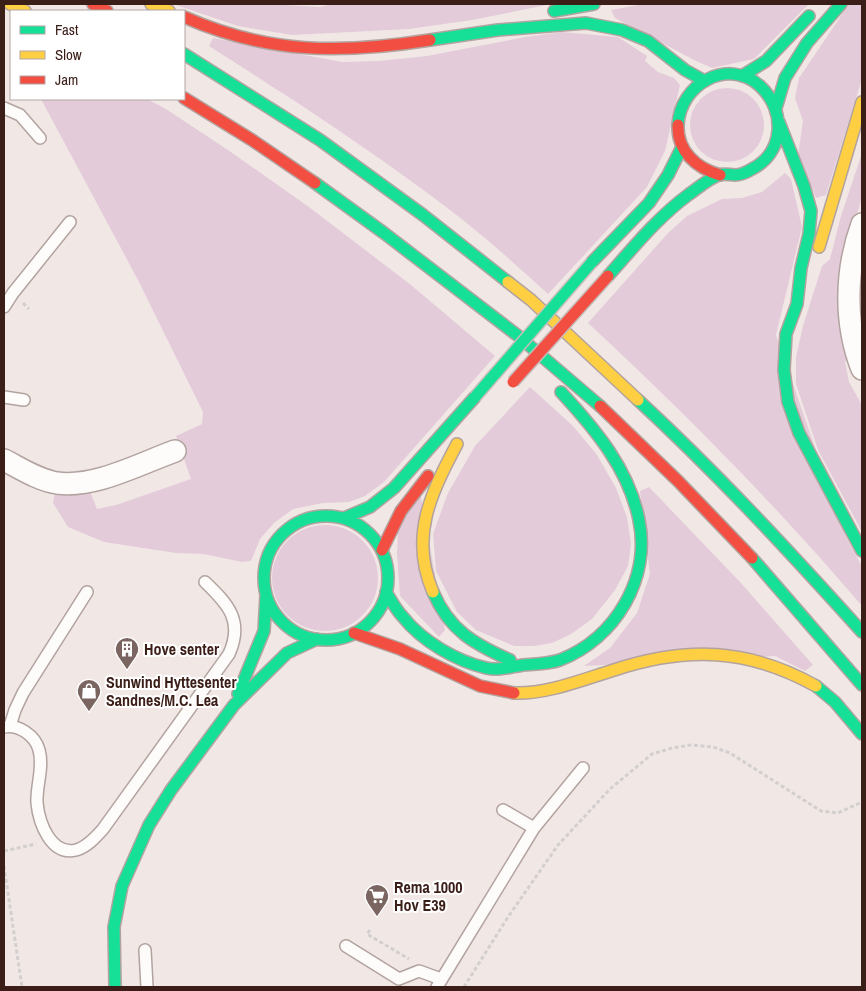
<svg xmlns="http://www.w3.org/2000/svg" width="866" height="991" viewBox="0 0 866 991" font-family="'Archivo Narrow',sans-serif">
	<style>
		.green { fill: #e3cbda }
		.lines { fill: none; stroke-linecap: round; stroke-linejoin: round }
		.lane-casing { stroke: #b3a39f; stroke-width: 14 }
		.street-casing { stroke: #b3a39f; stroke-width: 24 }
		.fast-casing { stroke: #b3a39f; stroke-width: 14 }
		.slow-casing { stroke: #b3a39f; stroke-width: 14 }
		.jam-casing { stroke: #b3a39f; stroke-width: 14 }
		.path { stroke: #d3cfcf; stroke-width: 3; stroke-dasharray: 4 2.5; stroke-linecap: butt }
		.lane { stroke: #fdfcfb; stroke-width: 11 }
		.street { stroke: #fdfcfb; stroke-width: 21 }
		.fast { stroke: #16e098; stroke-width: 11 }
		.slow { stroke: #ffcf43; stroke-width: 11 }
		.jam { stroke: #f24e42; stroke-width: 11 }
		.fast-bridge-casing { stroke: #c6bcba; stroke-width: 14; stroke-linecap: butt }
		.jam-bridge-casing { stroke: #c6bcba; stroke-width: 14; stroke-linecap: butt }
		.fast-bridge { stroke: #16e098; stroke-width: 11 }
		.jam-bridge { stroke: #f24e42; stroke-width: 11 }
		.labels { text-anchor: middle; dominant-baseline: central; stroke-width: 4; stroke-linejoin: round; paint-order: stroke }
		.poi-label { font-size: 16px; font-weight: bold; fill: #3b1e18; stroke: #fff; text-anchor: start }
	</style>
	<rect width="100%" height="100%" fill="#f1e8e6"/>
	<path class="green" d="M173,4H267L320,7L332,4H552L472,20L409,29L292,35L238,26Z
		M643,4H809L754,59L712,68L694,60L615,18L611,10Z
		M849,4H862V79L826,195L816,198L798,155L803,121L795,98L799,78Z
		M562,32L618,37L647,56L645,61L658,72L674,78L680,85L665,151L647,187L548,294C509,258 469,223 426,192C356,140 283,93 209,46L213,38L342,62L379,61L427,56L525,37Z
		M690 125a37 37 0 1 1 74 0a37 37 0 1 1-74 0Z
		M41,99H147L166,109L228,150L309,207L411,285L495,356L384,482L365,496L349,502L323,503L293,509L274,523L260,539L251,561L242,562L204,554L176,553L104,542L68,527L53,503L55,492L90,491L97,509L116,505L191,479L176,436L202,424L203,412L138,280Z
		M862,153V196L845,262L848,359L845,362L849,382L862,405V532L818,450L796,384V357L803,326L822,266L830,259L841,216Z
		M785,173L791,179L802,227L776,335L846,537L862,566V606C777,506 684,412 588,323L668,233L687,216L722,199L742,198L762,192Z
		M530,387L573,426L597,455L616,488L627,517L631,544L628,566L615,590L592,619L571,634L552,643L534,646H514L476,630L457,612L436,571L433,534L448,493L475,446Z
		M649,487L741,583L813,665L805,671L775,656L584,666L610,648L637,613L650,574L640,491Z
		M420,491L445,630L439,637L400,596L397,554L398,528Z
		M272 578a53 53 0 1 1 106 0a53 53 0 1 1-106 0Z"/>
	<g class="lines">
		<g class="lane-casing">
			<path id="lane" d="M4,108L20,115L40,138
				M4,307L13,293L70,222
				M4,397L24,400
				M10,726L15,710L23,693L87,592
				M4,727C18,724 35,735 39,750C44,767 36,786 37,803C39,823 51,856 76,850C87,847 96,837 103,829L229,654C244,621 228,604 205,582
				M503,810L534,828
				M346,946L399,979L419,971L441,979
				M145,950L147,987
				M437,987L534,828L583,768"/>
		</g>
		<g class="street-casing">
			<path id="street" d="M862,224C845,271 844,323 862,369
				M4,460C20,468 38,480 57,483C95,488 139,464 175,451"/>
		</g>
		<g class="fast-casing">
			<path id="fast" d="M554,11L594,4
				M430,40L498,30L586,23L622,30L648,41L685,70L703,80
				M184,54L320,140L423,215L508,282
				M742,76L766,61L809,16
				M776,108L785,78L807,43L841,4
				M779,122L804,186L811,211L809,234L801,268L797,304L786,334L784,370L788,402L799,433L862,551
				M315,183L384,233L517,335L600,406
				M592,262L649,203L668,175L682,147
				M608,276C633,248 657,218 688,195C697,189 709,178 719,175C724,173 730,175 735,175C741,175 747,172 752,169C785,152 786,110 760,86C728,57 680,84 678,125
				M638,400C717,473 790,552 862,632
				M264 578a62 62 0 1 1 124 0a62 62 0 1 1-124 0Z
				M344,518L370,507L394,488L475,397
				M752,558L862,685
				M386,592C391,600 396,610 403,617C422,641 456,661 486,668C499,671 510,667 523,665C536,664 548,664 560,660C616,638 651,578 639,520C629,469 595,429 561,392
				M433,592C449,630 474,644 510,660
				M816,686L835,702L862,734
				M238,694L264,631L266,595
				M115,987L114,927L122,886L149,825L171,790L234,705L287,653L317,639"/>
		</g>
		<g class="slow-casing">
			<path id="slow" d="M10,4L25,11
				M151,4L169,11
				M819,247L862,102
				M508,282L531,300L638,400
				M433,592C409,537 431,493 457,444
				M514,693C548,694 581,680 614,670C687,646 748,648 816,686"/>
		</g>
		<g class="jam-casing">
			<path id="jam" d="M93,4L107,11
				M184,17C268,54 341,54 430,40
				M184,98L252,140L315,183
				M678,125C677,151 696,168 720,175
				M600,406L678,481L752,558
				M382,550L401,511L428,476
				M354,633L400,649L480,686L514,693"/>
		</g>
		<path class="path" d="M23,303L29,309
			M4,851L36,844
			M4,866L22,987
			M370,930L367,934L409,959
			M464,987L508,917L558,845L610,789L652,754L672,748L691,745L713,747L730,753L821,811L838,813L862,802"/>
		<use href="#lane" class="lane"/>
		<use href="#street" class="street"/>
		<use href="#fast" class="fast"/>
		<use href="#slow" class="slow"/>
		<use href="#jam" class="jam"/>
		<g class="fast-bridge-casing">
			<path id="fast-bridge" d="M475,397L592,262"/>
		</g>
		<g class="jam-bridge-casing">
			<path id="jam-bridge" d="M513,382L608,276"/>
		</g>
		<use href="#fast-bridge" class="fast-bridge"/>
		<use href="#jam-bridge" class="jam-bridge"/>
	</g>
	<defs>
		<g id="building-pin" transform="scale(1.25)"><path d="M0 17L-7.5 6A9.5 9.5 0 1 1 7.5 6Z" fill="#7b6560" stroke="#fff"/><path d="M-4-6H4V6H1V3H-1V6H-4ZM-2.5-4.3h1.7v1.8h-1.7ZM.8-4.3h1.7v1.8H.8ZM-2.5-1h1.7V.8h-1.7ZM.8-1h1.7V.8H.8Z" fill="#fff"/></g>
		<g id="shop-pin" transform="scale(1.25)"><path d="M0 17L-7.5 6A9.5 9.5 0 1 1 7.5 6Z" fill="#7b6560" stroke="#fff"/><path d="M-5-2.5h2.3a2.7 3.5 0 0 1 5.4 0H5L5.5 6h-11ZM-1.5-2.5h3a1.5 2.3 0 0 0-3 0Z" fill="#fff"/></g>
		<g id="supermarket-pin" transform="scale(1.25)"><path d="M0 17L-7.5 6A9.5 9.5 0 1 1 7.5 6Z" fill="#7b6560" stroke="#fff"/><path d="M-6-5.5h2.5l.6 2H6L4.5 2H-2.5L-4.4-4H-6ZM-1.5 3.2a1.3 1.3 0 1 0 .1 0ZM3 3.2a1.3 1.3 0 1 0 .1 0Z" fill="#fff"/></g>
	</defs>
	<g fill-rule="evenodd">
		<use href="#building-pin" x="127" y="649"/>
		<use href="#shop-pin" x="89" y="691"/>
		<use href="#supermarket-pin" x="377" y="896"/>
	</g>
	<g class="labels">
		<g class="poi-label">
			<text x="144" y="649">Hove senter</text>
			<text x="106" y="682">Sunwind Hyttesenter<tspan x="106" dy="18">Sandnes/M.C. Lea</tspan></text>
			<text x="394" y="887">Rema 1000<tspan x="394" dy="18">Hov E39</tspan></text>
		</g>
	</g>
	<rect width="866" height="991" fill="none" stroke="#3b1e18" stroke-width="10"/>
	<rect x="10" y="10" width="175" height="90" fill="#ffffff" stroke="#b1a5a3"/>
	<rect x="20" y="26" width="25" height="8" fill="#16e098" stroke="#b1a5a3"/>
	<text x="55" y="35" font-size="15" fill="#3b1e18">Fast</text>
	<rect x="20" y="51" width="25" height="8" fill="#ffcf43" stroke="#b1a5a3"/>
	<text x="55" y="60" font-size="15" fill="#3b1e18">Slow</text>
	<rect x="20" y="76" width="25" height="8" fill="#f24e42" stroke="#b1a5a3"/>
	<text x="55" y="85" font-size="15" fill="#3b1e18">Jam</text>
</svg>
